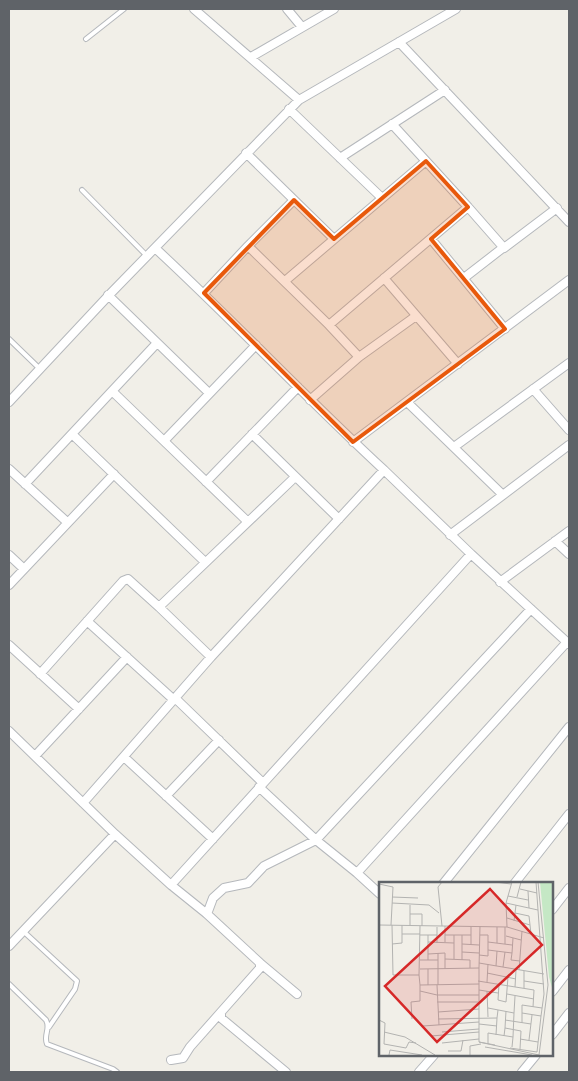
<svg xmlns="http://www.w3.org/2000/svg" width="578" height="1081" viewBox="0 0 578 1081" font-family="'Source Sans 3',sans-serif">
	<style>
		.lines { fill: none; stroke-linecap: round; stroke-linejoin: round }
		.service-casing { stroke: #b5b8bc; stroke-width: 6 }
		.minor-casing { stroke: #b5b8bc; stroke-width: 10 }
		.service { stroke: #fff; stroke-width: 4 }
		.minor { stroke: #fff; stroke-width: 8 }
		.marked { fill: #e8590c; fill-opacity: 0.2; stroke: #e8590c; stroke-width: 4; stroke-linejoin: round }
		.inset-road { fill: none; stroke: #b3b3b1; stroke-width: 1 }
		.view { fill: #d62828; fill-opacity: 0.15; stroke: #d62828; stroke-width: 2.5 }
		.inset-edge { fill: none; stroke: #5f6368; stroke-width: 2.5 }
	</style>
	<rect width="100%" height="100%" fill="#f1efe8"/>
	<g class="lines">
		<g class="service-casing">
			<path id="service" d="M86,39L124,9
				M82,190L147,256
				M9,339L40,369
				M23,931L77,981L75,989L49,1027
				M9,984L46,1020C51,1029 43,1035 47,1044L113,1069L117,1072"/>
		</g>
		<g class="minor-casing">
			<path id="minor" d="M194,9L299,100
				M287,9L302,27
				M399,42L569,222
				M251,57L334,9
				M289,109L382,198
				M392,124L468,207
				M246,153L334,239
				M340,158L445,90
				M431,239L505,329
				M248,246L294,200
				M155,248C233,320 306,398 384,470
				M384,278L458,364
				M464,278L504,247
				M285,281L426,161
				M204,293L248,246L329,325L359,357L310,400
				M108,295L209,393
				M329,325L468,207L504,248L557,208
				M359,357L416,316
				M533,389L569,430
				M112,391L247,521
				M9,402L111,293L299,100L456,9
				M407,402L503,495
				M72,434L205,562
				M252,434L297,478
				M164,441L256,345
				M353,442L569,280
				M454,447L569,363
				M9,469L67,522
				M206,482L298,387
				M25,484L157,343
				M450,535L569,445
				M555,541L569,554
				M471,554L569,644
				M9,555L24,569
				M500,582L569,531
				M9,585L114,474
				M87,621L174,700
				M9,645L79,709
				M211,657L159,607L293,479L297,478L339,519
				M40,674L123,581L128,579L159,607
				M175,698L263,783
				M9,731L115,834L9,946
				M35,756L127,657
				M124,757L213,839
				M259,787L316,840L357,873L380,894
				M166,796L219,740
				M83,803L211,657L384,470L471,554L171,885L115,834
				M357,873L567,642
				M443,884L569,727
				M514,884L569,814
				M171,885L207,914L260,963V968L221,1012V1018L286,1072
				M552,910L569,888
				M207,914L213,898L224,888L248,883L264,866L316,840L531,609
				M260,963L297,994
				M552,992L569,970
				M552,1035L569,1013
				M171,1060L183,1058L190,1047L221,1012
				M419,1072L434,1055
				M522,1072L536,1055"/>
		</g>
		<use href="#service" class="service"/>
		<use href="#minor" class="minor"/>
	</g>
	<path class="marked" d="M426,161L468,207L431,239L505,329L353,442L204,293L294,200L334,239Z"/>
	<g transform="translate(379 882)">
		<rect width="174" height="174" fill="#f1efe8"/>
		<path d="M161,0H174V109L170,95Z" fill="#c5e8c5"/>
		<path class="inset-road" d="M116,0L132,2M157,0L165,112L162,134M159,0L169,103L160,173M0,2L14,5L12,43M141,7L158,11M149,9L150,26M129,14L149,18M13,15L39,16M138,15L142,0M13,21L50,23L60,31M127,21L133,0M136,31L150,34L152,52M31,32H43V44M128,36L151,43M135,39L137,23M0,43L128,45L165,56M13,43L14,93H40L41,44M31,44V23M63,44L59,5L63,0M66,44V60M128,45L127,21L159,28M23,52H41M41,53H58M49,53V78M66,53H92M127,54L142,58M49,60L75,61M109,60L133,63M58,61V45M118,61V45M13,62L23,61V43M83,62L100,63M126,62V45M92,63V44M109,68L133,71L132,78L141,79M83,70L100,71M59,71V87M133,71L134,56M49,72L66,71V77M100,73L109,74V53H101M75,77V53M41,78H59M83,78V53M100,81L165,92M117,84L118,69M124,85L126,70M100,86L101,44M49,87V103M66,87V77L91,78V86M140,88L143,49M108,91L137,97M40,93L41,103L100,102V86L41,87M99,99L155,108L154,125M145,99L165,102M108,100L109,82M100,102V160M120,102L119,118L127,120L129,95M58,103L60,143M59,103V87M136,105L137,88M145,106V89M100,108L119,111M41,109L58,113H100M108,109L109,135M128,112L155,117M58,120H99M109,126L135,131L134,155M59,130L100,127M135,131L136,114M143,131V123L163,126M33,137L32,120L41,119V103M59,137L118,136L119,128M0,138L6,141L5,162L27,166L30,160L37,161M126,138L152,142M143,141V131L162,134L158,170M100,142L118,144M44,144L100,140M126,146L127,129M5,150L26,155L56,173M63,150L100,147M117,153L118,136M52,154L100,150M125,154L126,146L142,149L141,167M141,157L159,160M150,158L153,133M100,160L160,173M100,160L116,163M63,161L100,157M109,162V151L134,155L133,165M106,165L153,173M131,166L158,170M69,169H82L84,158M10,173L11,168L43,173M91,173V164L102,162"/>
		<path class="view" d="M111,7L163,63L58,160L6,104Z"/>
		<rect width="174" height="174" class="inset-edge"/>
	</g>
	<rect width="578" height="1081" fill="none" stroke="#5f6368" stroke-width="20"/>
</svg>
